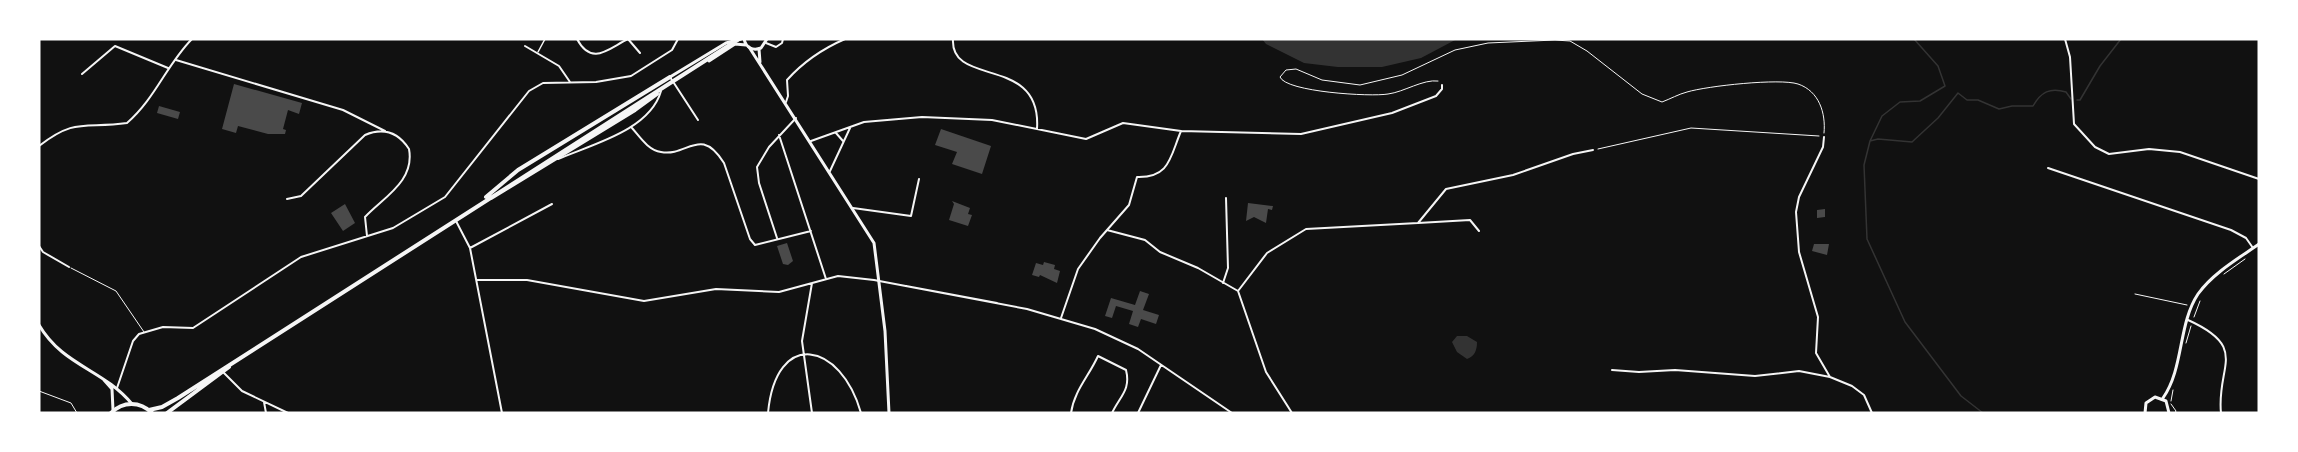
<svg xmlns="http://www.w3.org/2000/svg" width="2298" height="452" viewBox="0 0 2298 452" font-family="'Fira Sans',sans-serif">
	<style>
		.water { fill: #333 }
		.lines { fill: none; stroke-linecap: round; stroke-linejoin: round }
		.stream { stroke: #333; stroke-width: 1.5 }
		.building { fill: #4a4a4a }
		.path { stroke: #f5f5f5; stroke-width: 1 }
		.service { stroke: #f5f5f5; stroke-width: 1 }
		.pedestrian { stroke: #f5f5f5; stroke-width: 1.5 }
		.minor { stroke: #f5f5f5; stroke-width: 2 }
		.tertiary { stroke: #f5f5f5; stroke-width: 3 }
		.secondary { stroke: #f5f5f5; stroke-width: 3 }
		.primary { stroke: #f5f5f5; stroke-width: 4 }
	</style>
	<rect width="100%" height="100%" fill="#111"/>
	<path class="water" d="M1262,39H1457L1421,58L1382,67H1338L1304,63L1266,44Z
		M1457,336H1467L1477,342C1477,350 1475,356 1467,359L1457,352L1452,342Z"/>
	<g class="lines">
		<path class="stream" d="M1914,39L1938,66L1945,86L1920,101L1900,102L1882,116L1870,141L1864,165L1867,239L1905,322L1961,396L1983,413
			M2077,100H2080L2100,66L2121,39
			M1870,141L1878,139L1912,142L1938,118L1958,93L1967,100H1978L1999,109L2012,106H2033C2041,92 2050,87 2066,92L2071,99"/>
	</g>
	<path class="building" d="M234,84L302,103L299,114L288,110L283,129L286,130L285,134H268L238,126L236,133L222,129Z
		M159,106L180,112L178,119L157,113Z
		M941,129L991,146L982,174L952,164L957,152L935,145Z
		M952,201L970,208L968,214L972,215L968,226L949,220L954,204Z
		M1248,203L1273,206L1272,210L1268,209L1266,223L1254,217L1246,221Z
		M345,204L355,223L343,231L331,213Z
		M1825,209V217L1817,218V210Z
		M787,243L793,261L788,265L783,264L777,246Z
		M1814,244H1829L1827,255L1812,251Z
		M1044,262L1055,265L1054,269L1060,271L1057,283L1040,275L1039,277L1032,275L1036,263L1043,265Z
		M1140,291L1149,294L1143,310L1159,315L1156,324L1141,319L1138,327L1129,324L1133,311L1116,306L1112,318L1105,316L1111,298L1135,305Z"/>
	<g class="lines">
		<path class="path" d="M1438,81C1423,79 1404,92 1388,94C1371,97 1286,92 1280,77L1286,70L1296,69L1322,80L1360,85L1402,75L1455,50L1488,43L1555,40L1570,41L1587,51L1642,94L1662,102C1670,99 1679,94 1687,92C1707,86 1780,78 1798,84C1819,91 1826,113 1824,133
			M1598,149L1691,128L1819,136
			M2224,274L2245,259
			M2135,294L2187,305
			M2194,317L2200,301
			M2186,343L2191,326
			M2171,401L2173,390
			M2171,404L2176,411L2175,413"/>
		<path class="service" d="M71,268L116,291L144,332
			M39,391L71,403L77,413"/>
		<path class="pedestrian" d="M538,52L545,39"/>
		<path class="minor" d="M577,39C592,67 609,48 628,39
			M628,39L640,53
			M953,39C950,88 1042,54 1037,129
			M2065,39L2070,57L2074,124L2095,147L2109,154L2149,149L2180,152L2259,179
			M766,43L776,47L782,43L783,39
			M525,46L559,66L570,82
			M176,60L343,110L385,131
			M82,74L115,46L168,68
			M670,77L698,120
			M786,102L788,96L787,80C804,61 822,49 845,39
			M632,128C640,137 648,150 661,152C688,157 700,125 724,163L750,239L755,245L811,231
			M836,133L843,141
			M779,135L826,279
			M1824,137L1823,147L1799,197L1796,212L1799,252L1818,317L1816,353L1830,377L1852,386L1864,395L1872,413
			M811,141L864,122L922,117L992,120L1086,139L1123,123L1181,131L1301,134L1392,113L1436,96L1442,89V85
			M39,146C76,117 85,129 127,123C155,99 167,64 192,39
			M558,159C593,144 650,130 661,91
			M2048,168L2231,230L2246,238L2253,248
			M830,171L850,128
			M287,199L301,196L365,135C384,127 398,132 409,149C415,181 384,197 365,217L367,236
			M853,208L911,216L919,179
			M456,221L470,248L502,413
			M1418,223L1470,220L1479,231
			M1107,230L1145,240L1160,252L1198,268L1238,291L1267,253L1306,229L1418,223L1446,189L1513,175L1573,154L1593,150
			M777,238L759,183L757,167L769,147L796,118
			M39,246L43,252L69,267
			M470,248L552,204
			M477,280H527L644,301L716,289L779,292L838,276L874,280L1027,309L1095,329L1138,349L1232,413
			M812,283L802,341L812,413
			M1223,283L1228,268L1226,198
			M906,286L997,303
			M1238,291L1266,372L1292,413
			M1061,318L1078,269L1100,238L1129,205L1137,177C1170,178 1170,157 1181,131
			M2188,320C2250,348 2216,366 2221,413
			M1612,370L1639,372L1675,370L1755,376L1799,371L1830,377
			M223,372L242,391L288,413
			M117,388L133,341L139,334L163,327L193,328L301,257L393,228L445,197L529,91L543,83L596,82L631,76L672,50L678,39
			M264,402L266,413
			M768,413C776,328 841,342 861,413
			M1071,413C1074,391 1089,376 1098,356L1126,370C1131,390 1120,396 1112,413
			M1138,413L1161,365"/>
		<path class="tertiary" d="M749,47L874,243L885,331L889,413
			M759,49L760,62
			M39,325C63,366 103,369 132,404
			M104,380L112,389L113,410"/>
		<path class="secondary" d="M744,39C746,48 753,51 761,48L767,39
			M709,61L735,44L746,45
			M670,77L726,43L741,39
			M2163,398C2184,368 2178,324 2198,294C2213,273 2239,258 2259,244
			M2145,413L2146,403L2155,397L2166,401L2169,413"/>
		<path class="primary" d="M486,197L518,170L670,77
			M491,198L635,110L657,94
			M149,410L162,407L178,398L739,39
			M111,413C123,401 140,401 152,413
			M167,413L229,367"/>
	</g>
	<rect width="2298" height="452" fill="none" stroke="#ffffff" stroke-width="81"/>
</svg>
